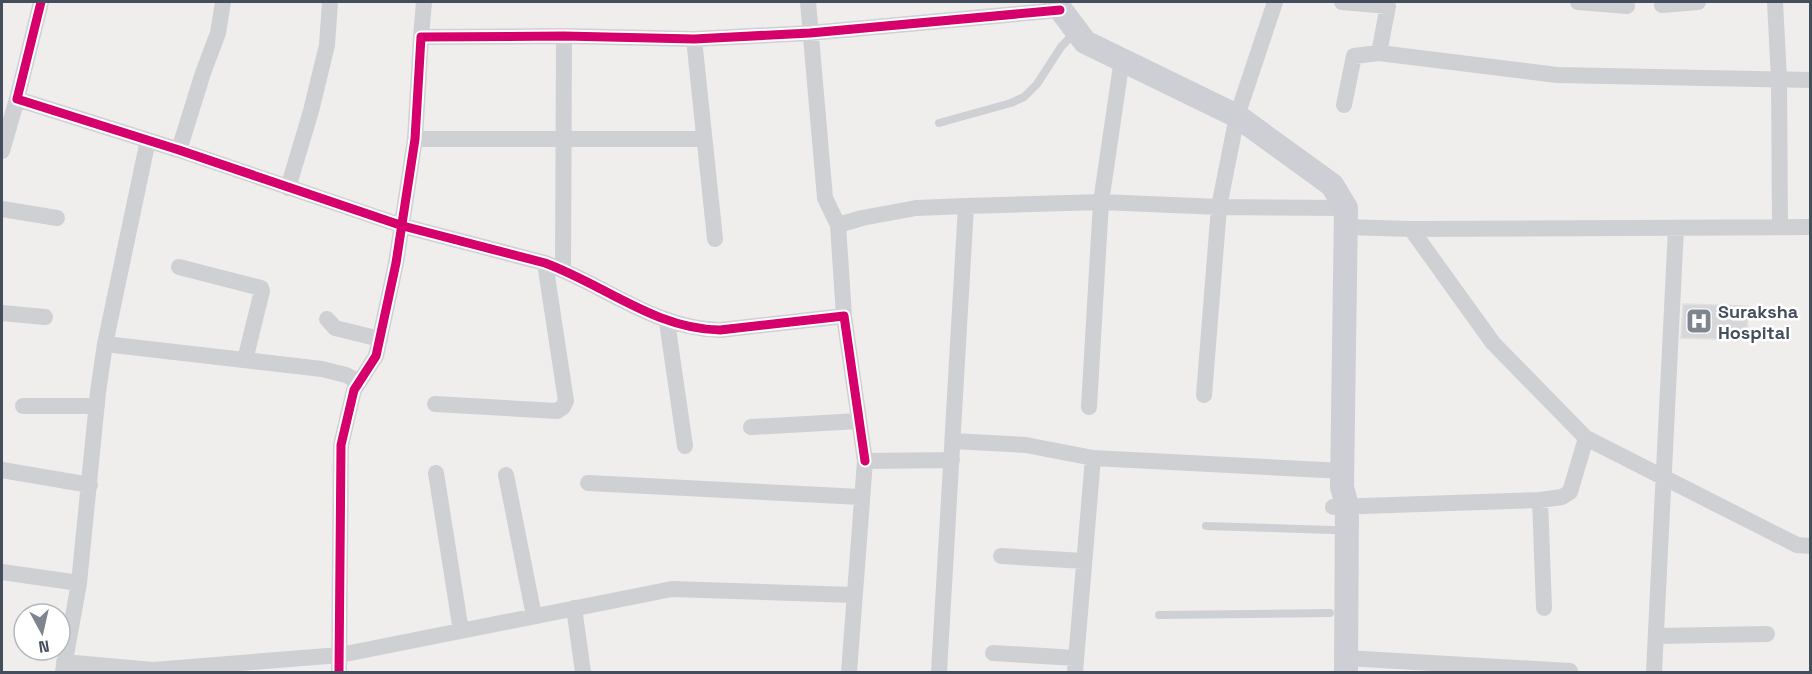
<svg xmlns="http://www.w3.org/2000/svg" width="1812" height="674" viewBox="0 0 1812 674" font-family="'Space Grotesk',sans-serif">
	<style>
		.building { fill: #d7d7d9; stroke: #e0dfe0; stroke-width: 1.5 }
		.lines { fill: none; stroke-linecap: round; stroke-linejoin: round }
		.lane { stroke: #ced0d4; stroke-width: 8 }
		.street { stroke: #ced0d4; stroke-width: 16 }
		.secondary { stroke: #cdcfd4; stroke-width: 24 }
		.cycleway-casing { stroke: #fff; stroke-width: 13 }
		.cycleway { stroke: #d6006c; stroke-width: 9 }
		.labels { text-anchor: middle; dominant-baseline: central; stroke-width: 5; stroke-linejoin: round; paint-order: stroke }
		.poi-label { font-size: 18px; font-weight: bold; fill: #434d5c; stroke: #fff; text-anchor: start }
	</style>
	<rect width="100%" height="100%" fill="#efeeed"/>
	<path class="building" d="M1683,304L1748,306L1747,340L1681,338Z"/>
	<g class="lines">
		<path class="lane" d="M939,123L1011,103L1024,97L1037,84L1061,47L1074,33
			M1206,526L1333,530
			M1159,615L1330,613"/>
		<path class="street" d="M41,2L17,99L179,150L403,226L545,263C605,285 655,329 720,330L844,316L865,461
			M808,2L825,198L838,225
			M1342,2L1388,6L1379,53L1354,56L1344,105
			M1578,2L1627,6
			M1775,2L1779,79L1780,227
			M1662,5L1698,2
			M421,37L424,2
			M694,39L715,239
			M1379,53L1557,75L1810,80
			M415,139H704
			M179,150L203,73L218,33L223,2
			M2,151L17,99
			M288,188L311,111L327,45L330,2
			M2,209L57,218
			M1345,227L1411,229L1810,227
			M1411,229L1493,343L1586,438L1797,545L1810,546
			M179,267L261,288L262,291L245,360
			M563,270L564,36
			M2,313L45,317
			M844,316L838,225L862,218L916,208L966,206L1101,202L1219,207L1346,208
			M327,319L335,328L380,339
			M667,322L685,446
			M105,344L322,369L346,375L359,382
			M1204,395L1219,207L1237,116L1275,2
			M435,404L557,411L563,407L566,401L545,263
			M23,406H97
			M1089,407L1101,202L1122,59
			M751,427L859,421
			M953,441L1026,445L1093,458L1343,471
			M2,470L90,485
			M436,473L461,631
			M506,475L534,616
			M588,483L861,497
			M1540,500L1544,608
			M1333,507L1540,500L1562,497L1570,492L1586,438
			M1001,556L1084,561
			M2,572L79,583
			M574,608L583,672
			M1656,636L1767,634
			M993,653L1076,658
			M1346,658L1570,671
			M64,662L153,670L340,655L672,589L854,595
			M63,672L79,583L98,392L105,344L148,140
			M339,672L341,445L354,390L376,356L396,263L415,139L421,37L564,36L694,39L810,33L1060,10
			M849,672L865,461L952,460
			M939,672L966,206
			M1075,672L1093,458
			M1654,672L1676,228"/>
		<path class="secondary" d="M1055,2L1085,42L1237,116L1332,185L1346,208L1342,487L1347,506L1346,672"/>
		<g class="cycleway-casing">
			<path id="cycleway" d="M41,2L17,99L179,150L403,226L545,263C605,285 655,329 720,330L844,316L865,461
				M339,672L341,445L354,390L376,356L396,263L415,139L421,37L564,36L694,39L810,33L1060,10"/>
		</g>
		<use href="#cycleway" class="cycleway"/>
	</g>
	<defs>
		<g id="hospital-square" transform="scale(1.35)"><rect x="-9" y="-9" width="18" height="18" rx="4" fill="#7f858f" stroke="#fff"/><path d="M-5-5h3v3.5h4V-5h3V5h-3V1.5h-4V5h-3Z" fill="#fff"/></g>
	</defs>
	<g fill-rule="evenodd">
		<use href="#hospital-square" x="1699" y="321"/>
	</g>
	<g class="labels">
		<g class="poi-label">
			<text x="1718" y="311">Suraksha<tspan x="1718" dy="21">Hospital</tspan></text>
		</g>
	</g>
	<rect width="1812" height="674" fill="none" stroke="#434d5c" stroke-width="6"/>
	<g transform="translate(42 632) rotate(172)"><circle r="28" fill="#ffffff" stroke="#b4b8be" stroke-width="1.5"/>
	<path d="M0-4.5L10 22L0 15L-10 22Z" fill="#7f858f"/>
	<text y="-9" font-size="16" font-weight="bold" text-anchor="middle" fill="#434d5c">N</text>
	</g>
</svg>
